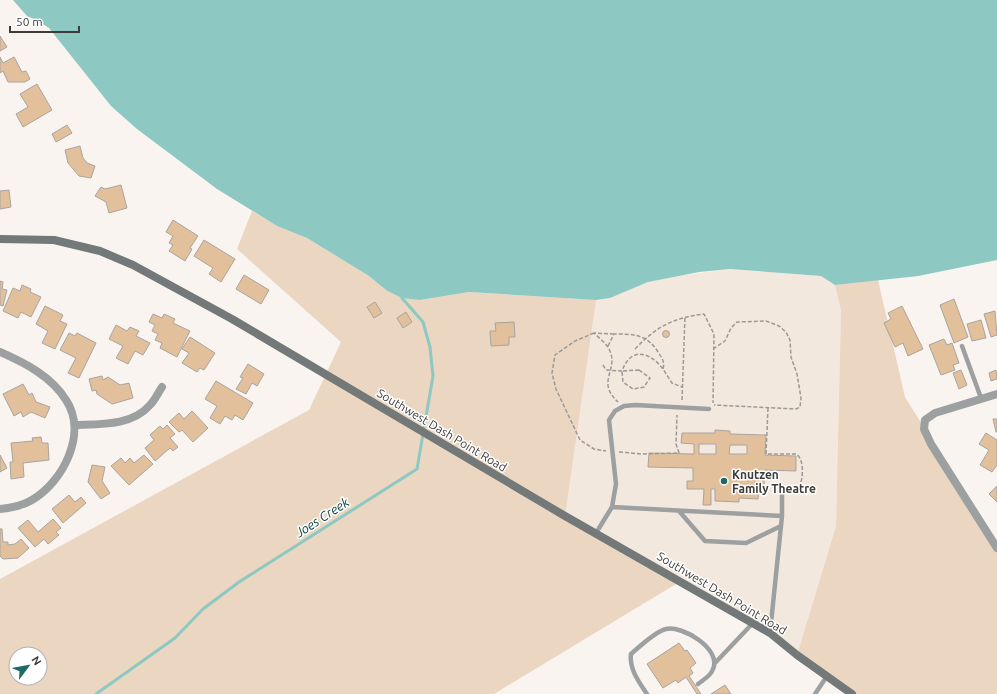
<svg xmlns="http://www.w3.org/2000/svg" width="997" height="694" viewBox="0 0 997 694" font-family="Ubuntu,sans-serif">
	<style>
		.built { fill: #f3e8de }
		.green { fill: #ebd6c1; fill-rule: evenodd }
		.water { fill: #8dc8c2 }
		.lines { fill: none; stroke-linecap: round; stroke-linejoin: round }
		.stream { stroke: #8dc8c2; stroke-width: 3 }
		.building { fill: #e2c09c; stroke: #a9a49f; fill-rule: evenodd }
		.path { stroke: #9d9996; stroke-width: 1.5; stroke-dasharray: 4 2; stroke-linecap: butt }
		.service { stroke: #9da0a0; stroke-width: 4.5 }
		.minor { stroke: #9da0a0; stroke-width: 8 }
		.secondary { stroke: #737878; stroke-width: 8 }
		.poi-dot { fill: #1d6964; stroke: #fff; stroke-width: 1.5 }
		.labels { text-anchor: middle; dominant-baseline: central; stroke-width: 3; stroke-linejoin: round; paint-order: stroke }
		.street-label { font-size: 12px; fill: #3e3c3a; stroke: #fff }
		.poi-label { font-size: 12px; font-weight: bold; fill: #3e3c3a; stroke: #fff; text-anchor: start }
		.water-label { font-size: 13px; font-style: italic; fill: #0a423e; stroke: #fff }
	</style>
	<rect width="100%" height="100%" fill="#f9f4ef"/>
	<path class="built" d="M730,269L821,276L835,285L841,310L836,526L797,655L770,633L565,516L580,299L596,300L610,298L648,282L663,278Z"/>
	<path class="green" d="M252,211L277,226L307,238L369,276L386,290L420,300L469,292L596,300L565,516L681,581L494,694H0V579L309,410L341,342L237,249ZM16,654H40V678H16Z
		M878,280L905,397L997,545V694H850L797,655L836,526L841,310L835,285Z"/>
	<path class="water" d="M13,0H997V260L918,276L835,285L821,276L730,269L699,272L648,282L610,298L596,300L469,292L420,300L402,298L386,290L369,276L307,238L277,226L217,189L137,129L111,106L49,28L38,21L27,16Z"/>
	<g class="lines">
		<path class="stream" d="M96,694L175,638L203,609L239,582L417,469L433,376L430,347L423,322L402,298"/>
	</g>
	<path class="building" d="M0,36L7,47L0,51Z
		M0,57L3,63L14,57L22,72L26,71L30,79L25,82H8L3,71L0,73Z
		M37,84L52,110L23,127L16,114L28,107L20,94Z
		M67,125L72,133L56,142L52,134Z
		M80,146L83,158L87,163L95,166L91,178L79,176L68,163L65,150Z
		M121,185L127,208L109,213L106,202L95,196L101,187L105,189Z
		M9,190L11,207L0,209V191Z
		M173,220L198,236L190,248L192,249L185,261L169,251L173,245L169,243L173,236L166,232Z
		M204,240L235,259L221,282L209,274L213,268L194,256Z
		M244,275L269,290L261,304L236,289Z
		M0,281L3,282L2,289L7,290L3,306L0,305Z
		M22,285L31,289L30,292L41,297L31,317L21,312L18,318L3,311L13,288L20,291Z
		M954,299L968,337L954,343L940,305Z
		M375,302L382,313L374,318L367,307Z
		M45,306L63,315L60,321L67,324L55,349L42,343L48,331L36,324Z
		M902,306L923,349L908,356L903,343L895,347L884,323L891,319L888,313Z
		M995,311L997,335L991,337L984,314Z
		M406,312L412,322L403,328L397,318Z
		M153,314L162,318L164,314L175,319L173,323L190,331L177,357L160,348L162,343L155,340L158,334L152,331L155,325L149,322Z
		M981,320L986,338L972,341L967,324Z
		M514,322L515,337H509V345L491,346L490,331H496L495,323Z
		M116,325L127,331L130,327L139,331L136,336L150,343L143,355L135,351L128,364L116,358L123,346L109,339Z
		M662.5 334a3.5 3.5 0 1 1 7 0a3.5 3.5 0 1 1-7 0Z
		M69,333L75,336L77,333L96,343L79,378L68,373L76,358L60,350Z
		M190,337L215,353L204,370L200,368L197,372L182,363L189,353L182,349Z
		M944,339L947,345L952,343L959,363L953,365L955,370L941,375L929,345Z
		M248,364L264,374L257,386L252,383L246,394L236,389L243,378L240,377Z
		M961,370L967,385L959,389L953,373Z
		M996,370L997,379L991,381L989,373Z
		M102,376L103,380L108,377L120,385L129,383L133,398L112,404L97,394L96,390L92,391L89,379Z
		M216,381L253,403L243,420L235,415L232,420L225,416L220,424L210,418L217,406L205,399Z
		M23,384L29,395L32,393L36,402L50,407L45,418L31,412L23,417L21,412L14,416L3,394Z
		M192,411L208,428L193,442L182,430L179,432L169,422L179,413L184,419Z
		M993,419H997V432H996Z
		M167,425L175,434L170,438L178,447L173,451L170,448L155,461L145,448L154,440L150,435L160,426L163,429Z
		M715,430L730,431V434L766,435L765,455L796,456V471L765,470L764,484H759L758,499L739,498V502L715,501V489H711V505H703L704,489H687V481H693V468L648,467L649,453L694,454V444L681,443L682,433H715ZM699,444H716V454H699ZM730,445H747V454H729Z
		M986,433L997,440V465L992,472L980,465L989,450L979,444Z
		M41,437L42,443H48L49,460L23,463L24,477L11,479L10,462H13L11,443L33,441L32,438Z
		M0,455L7,468L0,472Z
		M144,455L153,464L129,485L111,466L121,458L125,463L130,458L134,463Z
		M92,465L105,467L102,481L110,493L101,499L88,482Z
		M997,486V502L989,494Z
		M69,495L75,502L81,497L86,503L63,523L52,509Z
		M53,519L61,528L56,532L59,535L48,544L44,539L35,547L18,528L28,520L38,532Z
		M0,529H2L3,542H8V545L15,544L21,539L29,548L18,558L3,559L0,556Z
		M679,643L685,651L687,650L696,663L690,668L693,673L689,676L701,694H697L686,677L678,683L676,680L663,688L647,664Z
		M725,685L731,694H711Z"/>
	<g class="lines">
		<path class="path" d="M594,333L575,341L555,355L552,373L556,389L580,440L594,449L606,451
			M614,334L594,333C599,338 606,343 609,349C620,370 595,381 618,402
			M608,346L614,334C633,334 647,334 658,352C662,358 665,362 663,369L672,383L682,387
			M635,349C657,326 673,318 704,314L714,334L713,403
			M713,349L725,341L731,328L737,322L766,321L779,326L786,332L790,340L791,357L797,374L801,398L800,407L796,409L714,405
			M603,365L606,370L622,371C631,346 650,352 663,369
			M639,370L650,378L644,387L633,389L623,382L622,371Z
			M682,400L685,316
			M768,408L766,454H796C805,459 803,480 799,488L787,490
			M619,452L642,454L679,453L676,444L677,415"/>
		<path class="service" d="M962,346L981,398
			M782,494V516
			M612,507L616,484L609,420L615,411L624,406L635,405L709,409
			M679,511L705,541L746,543L781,526
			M596,533L612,507L782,516L770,633
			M715,663L753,623
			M647,694C639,682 629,669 631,654C639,647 656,631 666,629C682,625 722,649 713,669C711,676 703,680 698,684
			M815,694L827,676"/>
		<path class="minor" d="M0,352C25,363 51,376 66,400C88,433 63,482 32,500C22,506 11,508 0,509
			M997,394L935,413L925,420L924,429L931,444L997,548
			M75,425C100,424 132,426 150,405C155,400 158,393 162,387"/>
		<path class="secondary" d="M0,239L54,240L100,251L133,265L232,319L565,516L770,633L797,655L852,694"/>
	</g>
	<circle class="poi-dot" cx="724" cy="481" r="4"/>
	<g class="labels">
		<g class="street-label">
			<text transform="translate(442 430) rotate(31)">Southwest Dash Point Road</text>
			<text transform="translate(722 593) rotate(31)">Southwest Dash Point Road</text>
		</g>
		<g class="poi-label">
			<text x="732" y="474">Knutzen<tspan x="732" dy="14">Family Theatre</tspan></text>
		</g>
		<g class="water-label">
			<text transform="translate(322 517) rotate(-33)">Joes Creek</text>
		</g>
	</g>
	<g transform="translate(28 666) rotate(58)"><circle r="19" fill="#ffffff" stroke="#b2b1b0"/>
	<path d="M0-3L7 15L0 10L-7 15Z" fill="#1d6964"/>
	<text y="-6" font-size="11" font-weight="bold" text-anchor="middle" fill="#3e3c3a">N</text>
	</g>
	<path d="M10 26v6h69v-6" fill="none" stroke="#3e3c3a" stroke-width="2"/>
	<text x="16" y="26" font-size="12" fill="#3e3c3a" stroke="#ffffff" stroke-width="3" paint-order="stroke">50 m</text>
</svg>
